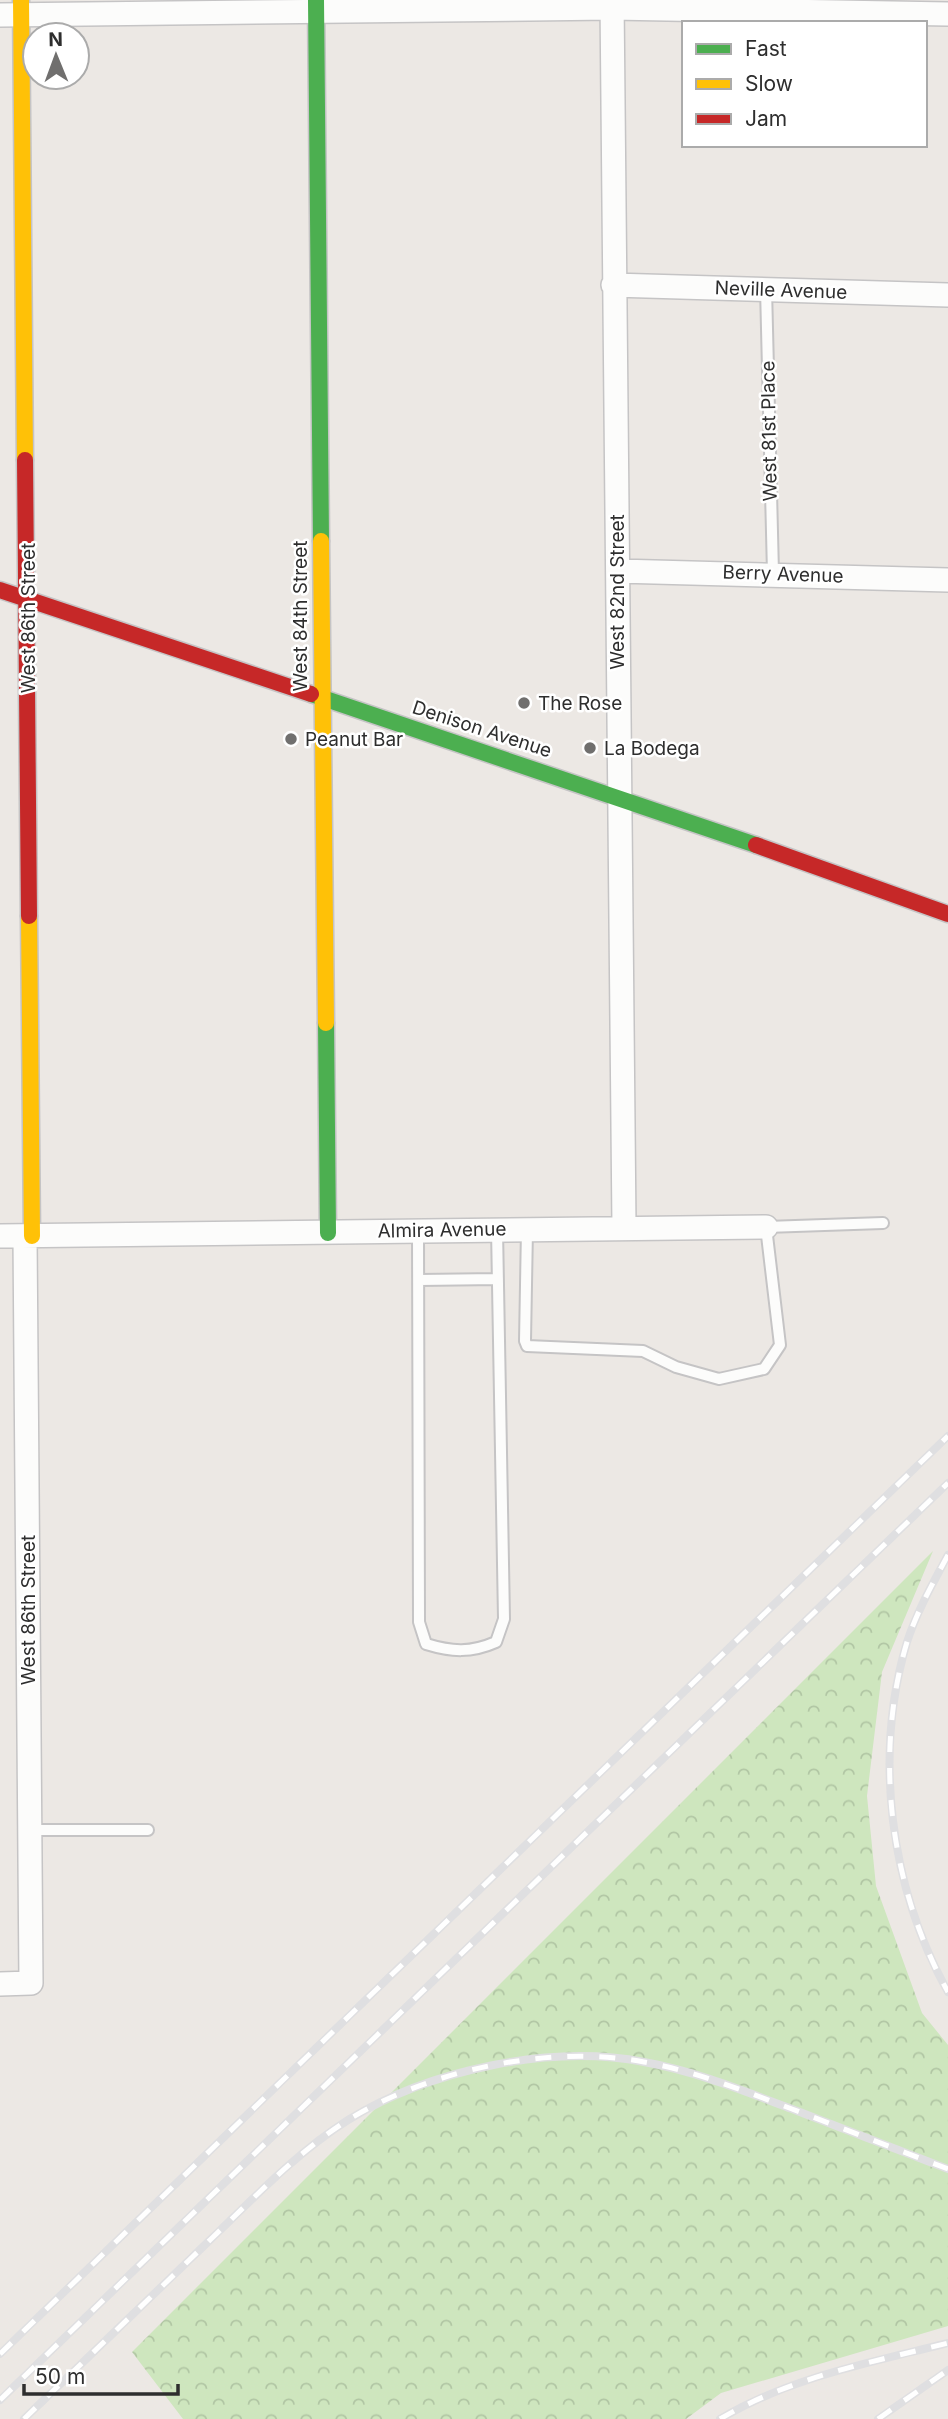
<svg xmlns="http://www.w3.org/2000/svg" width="948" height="2419" viewBox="0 0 948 2419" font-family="Inter,sans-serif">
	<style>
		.forest { fill: url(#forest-crowns) }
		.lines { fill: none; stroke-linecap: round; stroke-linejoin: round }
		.lane-casing { stroke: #c5c4c5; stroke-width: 14 }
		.street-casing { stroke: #c5c4c5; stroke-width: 26 }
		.fast-casing { stroke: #c5c4c5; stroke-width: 19 }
		.slow-casing { stroke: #c5c4c5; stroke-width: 19 }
		.jam-casing { stroke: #c5c4c5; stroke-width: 19 }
		.lane { stroke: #fcfcfb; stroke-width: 10 }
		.street { stroke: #fcfcfb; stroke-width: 23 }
		.fast { stroke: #4caf50; stroke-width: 16 }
		.slow { stroke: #ffc107; stroke-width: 16 }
		.jam { stroke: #c62828; stroke-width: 16 }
		.rail-casing { stroke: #dfdfe1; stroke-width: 8 }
		.rail { stroke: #fff; stroke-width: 5; stroke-dasharray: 16; stroke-linecap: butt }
		.poi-dot { fill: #706f6e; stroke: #fff; stroke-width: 2.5 }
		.labels { text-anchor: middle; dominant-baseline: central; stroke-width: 5; stroke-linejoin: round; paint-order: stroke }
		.street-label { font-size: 19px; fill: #2e2e2e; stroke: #fff }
		.poi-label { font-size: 19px; fill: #2e2e2e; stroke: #fff; text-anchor: start }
	</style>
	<defs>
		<pattern id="forest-crowns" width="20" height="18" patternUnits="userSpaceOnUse" patternTransform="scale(1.75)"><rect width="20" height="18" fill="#cee6be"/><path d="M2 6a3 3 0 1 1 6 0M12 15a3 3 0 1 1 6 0" fill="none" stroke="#b1c6a4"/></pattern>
	</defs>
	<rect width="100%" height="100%" fill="#ece8e4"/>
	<path class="forest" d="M933,1551L882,1672L867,1796L876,1886L922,2013L948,2045V2326L721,2393L686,2419H183L132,2352Z"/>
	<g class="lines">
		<g class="lane-casing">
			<path id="lane" d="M766,288L773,573
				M527,1229L525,1341L527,1346L643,1351L676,1367L719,1379L764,1369L780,1345L766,1227L883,1223
				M418,1231L419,1622L426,1644C452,1652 471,1653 496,1642L504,1619L497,1229
				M419,1280L498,1279
				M30,1830H148"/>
		</g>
		<g class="street-casing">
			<path id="street" d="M612,0L624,1227
				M0,15L612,8L948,14
				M613,285L948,295
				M618,571L948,580
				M0,1236L766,1227
				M0,1984L31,1983L25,1236"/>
		</g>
		<g class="fast-casing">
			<path id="fast" d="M316,0L321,541
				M311,694L756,845
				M326,1023L328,1233"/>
		</g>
		<g class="slow-casing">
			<path id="slow" d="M21,0L25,460
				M321,541L326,1023
				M29,916L32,1236"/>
		</g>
		<g class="jam-casing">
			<path id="jam" d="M25,460L29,916
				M0,590L311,694
				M756,845L948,914"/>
		</g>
		<use href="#lane" class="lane"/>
		<use href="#street" class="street"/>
		<use href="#fast" class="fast"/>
		<use href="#slow" class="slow"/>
		<use href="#jam" class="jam"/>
		<g class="rail-casing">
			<path id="rail" d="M948,1555C933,1583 917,1611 907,1642C873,1756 890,1888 948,1992
				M0,2354L948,1436
				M0,2400L948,1483
				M24,2419C86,2359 148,2300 210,2240C254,2198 296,2153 348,2120C429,2070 550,2044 644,2062C695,2071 744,2091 792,2109C844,2129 896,2149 948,2169
				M720,2419C791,2377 869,2363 948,2343
				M878,2419L948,2370"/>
		</g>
		<use href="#rail" class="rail"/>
	</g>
	<g class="poi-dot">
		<circle cx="524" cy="703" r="7"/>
		<circle cx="291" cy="739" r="7"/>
		<circle cx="590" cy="748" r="7"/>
	</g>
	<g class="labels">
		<g class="street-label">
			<text transform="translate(781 290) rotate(2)">Neville Avenue</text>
			<text transform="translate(769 431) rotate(-91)">West 81st Place</text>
			<text transform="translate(783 574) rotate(2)">Berry Avenue</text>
			<text transform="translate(617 592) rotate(-90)">West 82nd Street</text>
			<text transform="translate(300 616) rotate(-90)">West 84th Street</text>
			<text transform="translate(28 618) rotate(-90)">West 86th Street</text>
			<text transform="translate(482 729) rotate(18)">Denison Avenue</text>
			<text transform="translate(442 1230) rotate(-1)">Almira Avenue</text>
			<text transform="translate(28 1610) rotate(-90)">West 86th Street</text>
		</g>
		<g class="poi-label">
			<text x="538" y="703">The Rose</text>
			<text x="305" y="739">Peanut Bar</text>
			<text x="604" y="748">La Bodega</text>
		</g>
	</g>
	<rect x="682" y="21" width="245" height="126" fill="#ffffff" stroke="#ababab" stroke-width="2"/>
	<rect x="696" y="44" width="35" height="10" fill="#4caf50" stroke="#ababab" stroke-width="2"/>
	<text x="745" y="56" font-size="21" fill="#2e2e2e">Fast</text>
	<rect x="696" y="79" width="35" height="10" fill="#ffc107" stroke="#ababab" stroke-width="2"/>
	<text x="745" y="91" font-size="21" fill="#2e2e2e">Slow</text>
	<rect x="696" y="114" width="35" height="10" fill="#c62828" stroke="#ababab" stroke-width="2"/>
	<text x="745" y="126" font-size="21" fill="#2e2e2e">Jam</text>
	<g transform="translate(56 56) rotate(359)"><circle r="33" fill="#ffffff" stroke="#ababab" stroke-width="2"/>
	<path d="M0-5L12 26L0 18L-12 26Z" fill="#706f6e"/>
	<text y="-10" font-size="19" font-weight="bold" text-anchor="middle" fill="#2e2e2e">N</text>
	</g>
	<path d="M24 2384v10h154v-10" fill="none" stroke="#2e2e2e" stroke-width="3.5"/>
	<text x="35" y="2384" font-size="21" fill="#2e2e2e" stroke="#ffffff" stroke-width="5" paint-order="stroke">50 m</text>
</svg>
